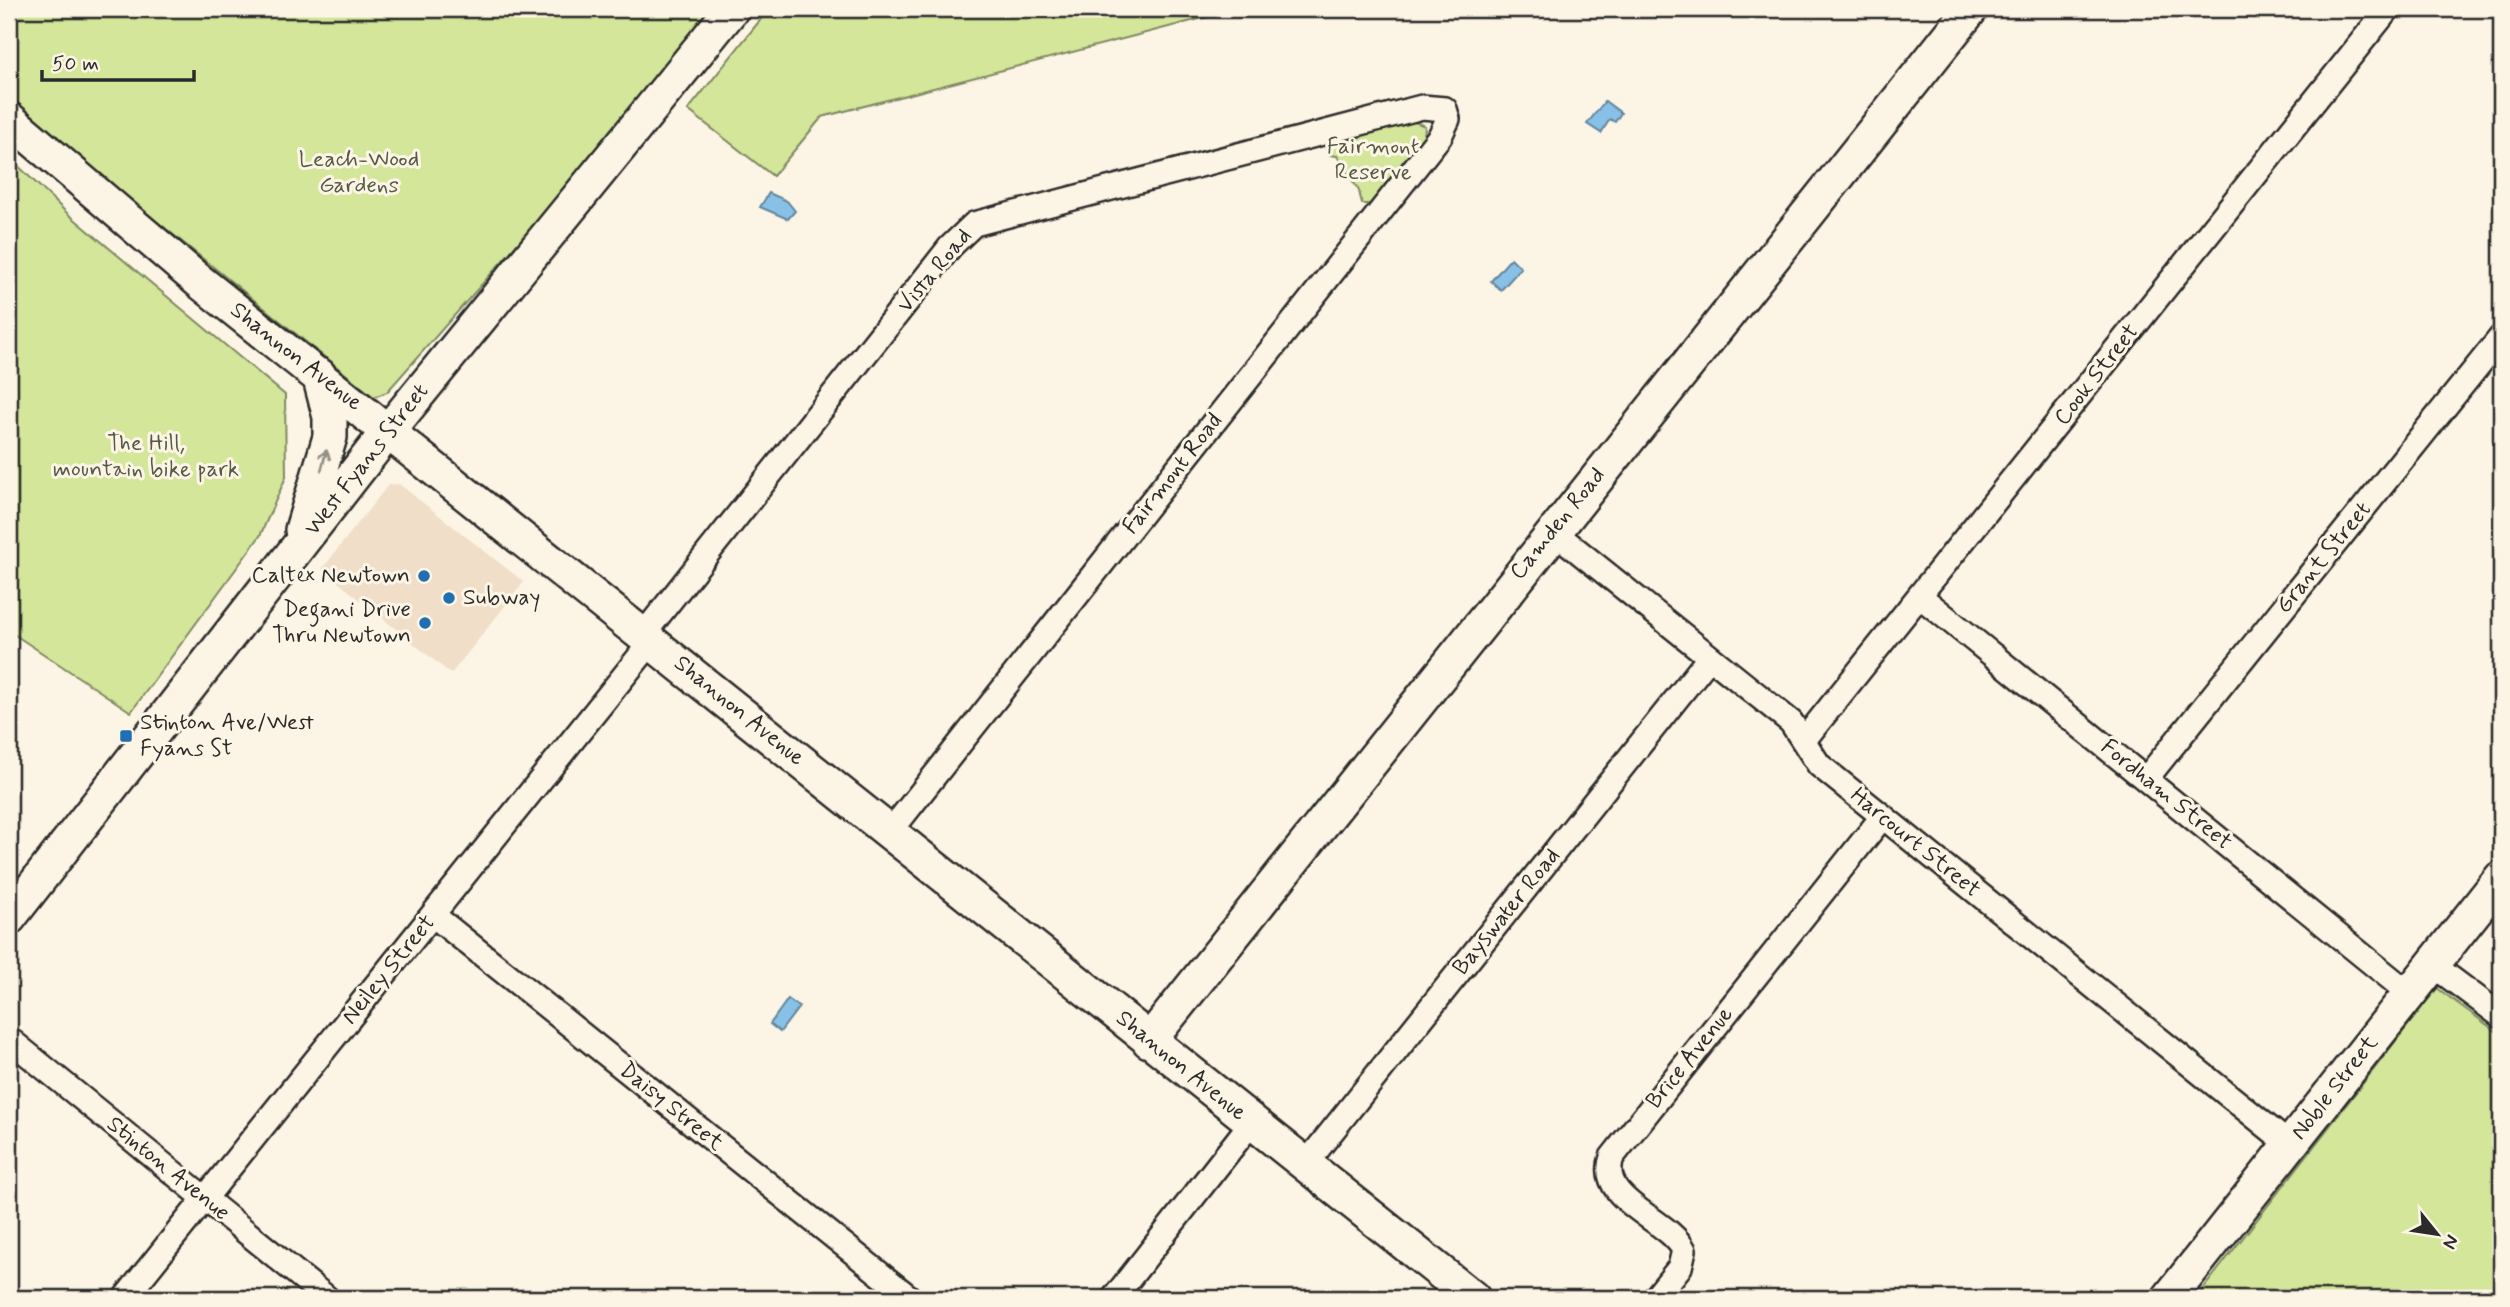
<svg xmlns="http://www.w3.org/2000/svg" width="2510" height="1307" viewBox="0 0 2510 1307" font-family="Mynerve,sans-serif">
	<style>
		.built { fill: #f0dec9 }
		.green { fill: #d3e69a; stroke: #7f8862; stroke-width: 2 }
		.water { fill: #88c1e7; stroke: #63859c; stroke-width: 2 }
		.lines { fill: none; stroke-linecap: round; stroke-linejoin: round }
		.street-casing { stroke: #2b2b2b; stroke-width: 28 }
		.secondary-casing { stroke: #2b2b2b; stroke-width: 38 }
		.street { stroke: #fcf5e5; stroke-width: 23 }
		.secondary { stroke: #fcf5e5; stroke-width: 33 }
		.oneway { stroke: #949088 }
		.poi-dot { fill: #1f6fb2; stroke: #fcf5e5; stroke-width: 2.5 }
		.labels { text-anchor: middle; dominant-baseline: central; stroke-width: 6; stroke-linejoin: round; paint-order: stroke }
		.park-label { font-size: 23px; fill: #555a47; stroke: #fcf5e5 }
		.street-label { font-size: 23px; fill: #2b2b2b; stroke: #fcf5e5 }
		.poi-label { font-size: 23px; fill: #2b2b2b; stroke: #fcf5e5; text-anchor: end }
	</style>
	<rect width="100%" height="100%" fill="#fcf5e5"/>
	<filter id="ink" filterUnits="userSpaceOnUse"><feTurbulence type="fractalNoise" baseFrequency=".0143" numOctaves="2"/><feDisplacementMap in="SourceGraphic" scale="14" xChannelSelector="R" yChannelSelector="G"/><feConvolveMatrix kernelMatrix="1 2 1 2 8 2 1 2 1" color-interpolation-filters="sRGB"/></filter>
	<g filter="url(#ink)">
		<path class="built" d="M399,484L524,582L451,674L322,569L388,485Z"/>
		<path class="green" d="M9,9H716L666,75L387,392L374,397L9,102Z
			M769,9H1238L822,117L773,176L688,110Z
			M1412,121L1425,126L1424,139L1373,204H1362L1359,191L1337,156L1330,155L1326,149L1332,142Z
			M9,157L66,212L285,395L286,477L260,536L131,712L9,631Z
			M2437,988L2501,1035V1298H2196Z"/>
		<path class="water" d="M1605,101L1621,113L1615,122L1610,119L1601,133L1587,124Z
			M769,193L787,201L795,211L788,219L760,207Z
			M1511,258L1521,268L1501,290L1491,281Z
			M788,999L799,1007L780,1032L770,1024Z"/>
		<g class="lines">
			<g class="street-casing">
				<path id="street" d="M1553,531L1791,722L1819,765L2290,1145
					M1921,597L2410,994
					M643,635L950,247L974,224L1422,107L1445,109L1448,119L1440,136L890,832
					M1804,740L2388,9
					M2146,779L2501,337
					M433,915L910,1298
					M2433,965L2501,1016
					M9,1039L327,1298
					M1305,1165L1709,658
					M125,1298L652,641
					M1114,1298L1251,1123
					M1655,1298L1680,1267L1684,1250C1668,1218 1596,1201 1612,1157L1883,816"/>
			</g>
			<g class="secondary-casing">
				<path id="secondary" d="M9,119L199,281L1473,1298
					M302,530L330,437V417L319,375
					M9,918L389,430L732,9
					M1149,1041L1971,9
					M2169,1298L2501,878"/>
			</g>
			<use href="#street" class="street"/>
			<use href="#secondary" class="secondary"/>
		</g>
		<defs><path id="oneway-shaft" d="M-6 0H5M1.5-3L5.5 0L1.5 3" fill="none" stroke-width="1.6" stroke-linecap="round" stroke-linejoin="round" transform="scale(1.75)"/></defs>
		<use class="oneway" href="#oneway-shaft" transform="translate(324 460) rotate(-75)"/>
	</g>
	<g class="poi-dot">
		<circle cx="424" cy="576" r="7"/>
		<circle cx="449" cy="598" r="7"/>
		<circle cx="425" cy="623" r="7"/>
		<rect x="119" y="729" width="14" height="14" rx="3.5"/>
	</g>
	<g class="labels">
		<g class="park-label">
			<text x="1373" y="147">Fairmont<tspan x="1373" dy="26">Reserve</tspan></text>
			<text x="359" y="160">Leach-Wood<tspan x="359" dy="26">Gardens</tspan></text>
			<text x="146" y="444">The Hill,<tspan x="146" dy="26">mountain bike park</tspan></text>
		</g>
		<g class="street-label">
			<text transform="translate(935 271) rotate(-50)">Vista Road</text>
			<text transform="translate(296 357) rotate(38)">Shannon Avenue</text>
			<text transform="translate(2097 375) rotate(-52)">Cook Street</text>
			<text transform="translate(367 460) rotate(-52)">West Fyans Street</text>
			<text transform="translate(1173 474) rotate(-52)">Fairmont Road</text>
			<text transform="translate(1558 524) rotate(-51)">Camden Road</text>
			<text transform="translate(2324 558) rotate(-51)">Grant Street</text>
			<text transform="translate(739 711) rotate(39)">Shannon Avenue</text>
			<text transform="translate(2166 795) rotate(39)">Fordham Street</text>
			<text transform="translate(1915 843) rotate(39)">Harcourt Street</text>
			<text transform="translate(1507 912) rotate(-51)">Bayswater Road</text>
			<text transform="translate(389 970) rotate(-51)">Neiley Street</text>
			<text transform="translate(1690 1058) rotate(-51)">Brice Avenue</text>
			<text transform="translate(1181 1066) rotate(39)">Shannon Avenue</text>
			<text transform="translate(2335 1088) rotate(-52)">Noble Street</text>
			<text transform="translate(671 1107) rotate(39)">Daisy Street</text>
			<text transform="translate(168 1169) rotate(39)">Stinton Avenue</text>
		</g>
		<g class="poi-label">
			<text x="410" y="576">Caltex Newtown</text>
			<text x="463" y="598" text-anchor="start">Subway</text>
			<text x="411" y="610">Degani Drive<tspan x="411" dy="26">Thru Newtown</tspan></text>
			<text x="140" y="723" text-anchor="start">Stinton Ave/West<tspan x="140" dy="26">Fyans St</tspan></text>
		</g>
	</g>
	<rect width="2510" height="1307" fill="none" stroke="#fcf5e5" stroke-width="35"/>
	<rect x="18" y="18" width="2475" height="1272" fill="none" stroke="#2b2b2b" stroke-width="2.5" filter="url(#ink)"/>
	<g transform="translate(2437 1234) rotate(120)" stroke="#fcf5e5" stroke-width="5" paint-order="stroke">
	<path d="M0-5L12 26L0 18L-12 26Z" fill="#2b2b2b"/>
	<text y="-10" font-size="19" font-weight="bold" text-anchor="middle" fill="#2b2b2b">N</text>
	</g>
	<path d="M42 70v10h152v-10" fill="none" stroke="#2b2b2b" stroke-width="3.5"/>
	<text x="52" y="70" font-size="21" fill="#2b2b2b" stroke="#fcf5e5" stroke-width="5" paint-order="stroke">50 m</text>
</svg>
